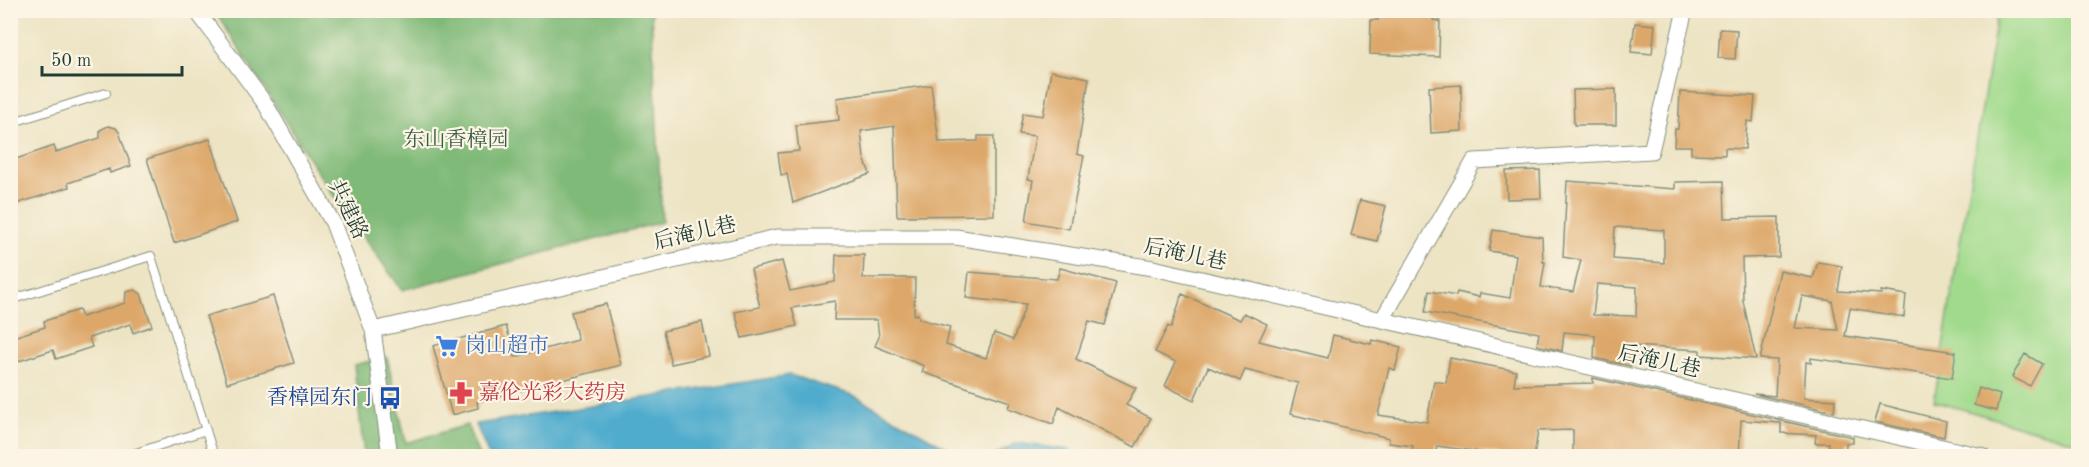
<svg xmlns="http://www.w3.org/2000/svg" width="2089" height="467" viewBox="0 0 2089 467" font-family="'Old Standard TT','Noto Serif SC',serif">
	<style>
		.green { fill: #a0da8c; stroke: #608c60; stroke-width: 1.5 }
		.forest { fill: #80ba78; stroke: #507c56; stroke-width: 1.5 }
		.water { fill: #4faccd; stroke: #377480; stroke-width: 1.5 }
		.building { fill: #dda769; fill-rule: evenodd }
		.lines { fill: none; stroke-linecap: round; stroke-linejoin: round }
		.lane-casing { stroke: #86907c; stroke-width: 10 }
		.street-casing { stroke: #86907c; stroke-width: 17 }
		.lane { stroke: #fff; stroke-width: 8 }
		.street { stroke: #fff; stroke-width: 15 }
		.labels { text-anchor: middle; dominant-baseline: central; stroke-width: 4.5; stroke-linejoin: round; paint-order: stroke }
		.park-label { font-size: 21px; fill: #395c46; stroke: #fcf5e5 }
		.street-label { font-size: 21px; fill: #1f3d34; stroke: #fcf5e5 }
		.shop-label { font-size: 21px; fill: #366cbe; stroke: #fcf5e5; text-anchor: start }
		.health-label { font-size: 21px; fill: #be3a42; stroke: #fcf5e5; text-anchor: start }
		.transit-label { font-size: 21px; fill: #164399; stroke: #fcf5e5; text-anchor: end }
	</style>
	<rect width="100%" height="100%" fill="#fcf5e5"/>
	<filter id="ink" filterUnits="userSpaceOnUse"><feTurbulence type="fractalNoise" baseFrequency=".0167" numOctaves="2"/><feDisplacementMap in="SourceGraphic" scale="12" xChannelSelector="R" yChannelSelector="G"/><feConvolveMatrix kernelMatrix="1 2 1 2 8 2 1 2 1" color-interpolation-filters="sRGB"/></filter>
	<filter id="wash" filterUnits="userSpaceOnUse"><feTurbulence type="fractalNoise" baseFrequency=".008" numOctaves="4" result="noise"/><feDisplacementMap in="SourceGraphic" scale="24" xChannelSelector="R" yChannelSelector="G"/><feGaussianBlur stdDeviation="1.35" result="paint"/><feColorMatrix in="noise" values="0 0 0 0 0 0 0 0 0 0 0 0 0 0 0 0 0 1.4 0 .05"/><feComposite in="paint" operator="in"/></filter>
	<g filter="url(#wash)">
		<rect width="100%" height="100%" fill="#ede4c4"/>
		<path class="green" d="M1998,11H2078V443L1934,401Z"/>
		<path class="forest" d="M215,11H651L662,222L402,290L330,191Z
			M387,357L406,443L467,425L479,456H364L354,365Z"/>
		<path class="water" d="M790,375L855,396L962,456H489L476,424Z
			M1016,443L1069,450L1081,456H994Z"/>
		<g id="blocks">
			<path class="building" d="M1378,10H1434L1433,20L1440,21L1439,57L1370,54L1371,20H1378Z
				M1635,23L1655,25L1652,54L1631,52Z
				M1720,29L1737,30L1735,59L1718,58Z
				M1051,71L1089,78L1077,154L1084,156L1069,229L1026,221L1033,180L1028,179L1035,136L1019,134L1023,113L1043,116Z
				M931,85L939,142L978,141V136H994V215L897,216L894,126L861,131L864,158L870,174L793,203L787,174L781,175L778,153L799,151L796,125L839,120L837,98Z
				M1461,85L1462,131L1431,133L1429,87Z
				M1616,89V125H1574L1573,90Z
				M1680,92L1755,96L1753,122L1747,121L1745,149L1725,148V155L1691,154V146H1674L1675,129H1678Z
				M108,126L116,128L119,132L131,166L110,173L109,169L68,183L69,187L10,206V161L54,146L56,152L100,138V130Z
				M210,139L237,222L174,243L147,159Z
				M1540,170L1541,198L1507,199L1506,171Z
				M1567,181L1675,189V182L1724,181L1725,218L1779,217V257L1742,258L1743,301L1756,359L1700,355V350L1632,346L1631,366L1594,358L1595,335L1564,332L1562,351L1537,345L1539,333L1425,312L1429,291L1456,296L1457,292L1479,297L1480,293L1510,298L1516,255L1489,251L1493,230L1542,237L1543,262H1545L1541,287L1573,292L1581,260L1563,257ZM1615,227L1664,230V263L1613,259ZM1597,284L1637,287L1636,316L1593,315Z
				M1360,200L1386,206L1377,241L1351,235Z
				M836,255H864L863,278H915L914,315L918,314L919,319L950,327L946,345L986,358L994,333L1013,340L1026,304L966,298L969,272L1057,279L1060,268L1116,283L1105,325L1089,321L1076,359L1136,388L1126,405L1151,418L1135,447L1059,407L1053,424L1008,408L1010,402L922,372L924,366L875,346L879,337L877,320H834L835,301L792,308L797,326L742,338L735,312L760,307L751,269L782,261L790,291L835,282Z
				M1818,262L1842,266L1838,291L1881,294V291L1906,295L1904,317L1850,308L1845,336L1956,352L1952,378L1811,358V363L1806,362L1804,398L1835,400L1834,412L1754,394L1775,396L1777,360L1760,359L1780,271L1813,278ZM1802,296L1832,301L1838,330L1795,328Z
				M135,290L141,294L152,326L133,333L130,324L89,338L92,347L56,359L53,350L10,364V338L45,327L44,321L79,310L82,317L125,303L126,292Z
				M1182,294L1240,320L1244,313L1267,324L1259,341L1328,358L1333,335L1371,344L1372,340L1401,347L1395,370L1389,368L1378,415L1427,422L1434,381L1446,383L1450,358L1516,371L1514,385L1593,383V378L1853,437V443H1846L1845,456H1828L1829,443H1815L1816,435L1781,433V423L1741,420L1739,456H1643V453L1573,456V430L1538,431L1534,456H1510L1437,446L1435,456H1411L1413,446L1389,443V438L1290,414L1298,383L1245,370L1240,381L1208,367L1194,400L1165,386L1176,362L1155,352L1168,326L1171,328Z
				M273,296L294,363L227,383L206,316Z
				M606,304L621,365L477,402L478,408L452,415L433,346L506,326L515,357L578,340L571,312Z
				M702,322L709,356L671,364L663,331Z
				M2025,354L2042,364L2030,386L2012,377Z
				M1979,388L2000,395L1996,411L1974,405Z
				M1880,404L1946,421L1944,437L1875,422Z"/>
		</g>
	</g>
	<g filter="url(#ink)">
		<use href="#blocks" fill-opacity="0" stroke="#86907c" stroke-width="1.5"/>
		<g class="lines">
			<g class="lane-casing">
				<path id="lane" d="M10,123L106,93
					M10,300L151,256L214,456
					M127,456L206,430"/>
			</g>
			<g class="street-casing">
				<path id="street" d="M196,10L266,105L333,223L373,330L390,456
					M1382,320L1474,161L1651,151L1685,10
					M373,330L777,237H956L1153,268L1982,456"/>
			</g>
			<use href="#lane" class="lane"/>
			<use href="#street" class="street"/>
		</g>
	</g>
	<defs>
		<g id="supermarket-bare" transform="scale(1.8)"><path d="M-6-5.5h2.5l.6 2H6L4.5 2H-2.5L-4.4-4H-6ZM-1.5 3.2a1.3 1.3 0 1 0 .1 0ZM3 3.2a1.3 1.3 0 1 0 .1 0Z" fill="#3f7fe0" stroke="#fcf5e5" stroke-width="2.5" paint-order="stroke"/></g>
		<g id="pharmacy-bare" transform="scale(1.8)"><path d="M-2-6h4v4h4v4h-4v4h-4v-4h-4v-4h4Z" fill="#e0444e" stroke="#fcf5e5" stroke-width="2.5" paint-order="stroke"/></g>
		<g id="bus-bare" transform="scale(1.8)"><path d="M-5-6H5V4H4V6H2V4H-2V6H-4V4H-5ZM-3.5-4V0h7V-4ZM-3.5 1.2v1.5H-2V1.2ZM2 1.2v1.5H3.5V1.2Z" fill="#1a4fb4" stroke="#fcf5e5" stroke-width="2.5" paint-order="stroke"/></g>
	</defs>
	<g fill-rule="evenodd">
		<use href="#supermarket-bare" x="447" y="346"/>
		<use href="#pharmacy-bare" x="461" y="393"/>
		<use href="#bus-bare" x="390" y="398"/>
	</g>
	<g class="labels">
		<g class="park-label">
			<text x="456" y="140">东山香樟园</text>
		</g>
		<g class="street-label">
			<text transform="translate(347 210) rotate(64)">共建路</text>
			<text transform="translate(695 234) rotate(-13)">后淹儿巷</text>
			<text transform="translate(1185 255) rotate(12)">后淹儿巷</text>
			<text transform="translate(1659 362) rotate(13)">后淹儿巷</text>
		</g>
		<g class="shop-label">
			<text x="465" y="346">岗山超市</text>
		</g>
		<g class="health-label">
			<text x="479" y="393">嘉伦光彩大药房</text>
		</g>
		<g class="transit-label">
			<text x="372" y="398">香樟园东门</text>
		</g>
	</g>
	<rect width="2089" height="467" fill="none" stroke="#fcf5e5" stroke-width="36"/>
	<path d="M42 66v9h140v-9" fill="none" stroke="#1f3d34" stroke-width="3"/>
	<text x="51" y="66" font-size="18" fill="#1f3d34" stroke="#fcf5e5" stroke-width="4.5" paint-order="stroke">50 m</text>
</svg>
